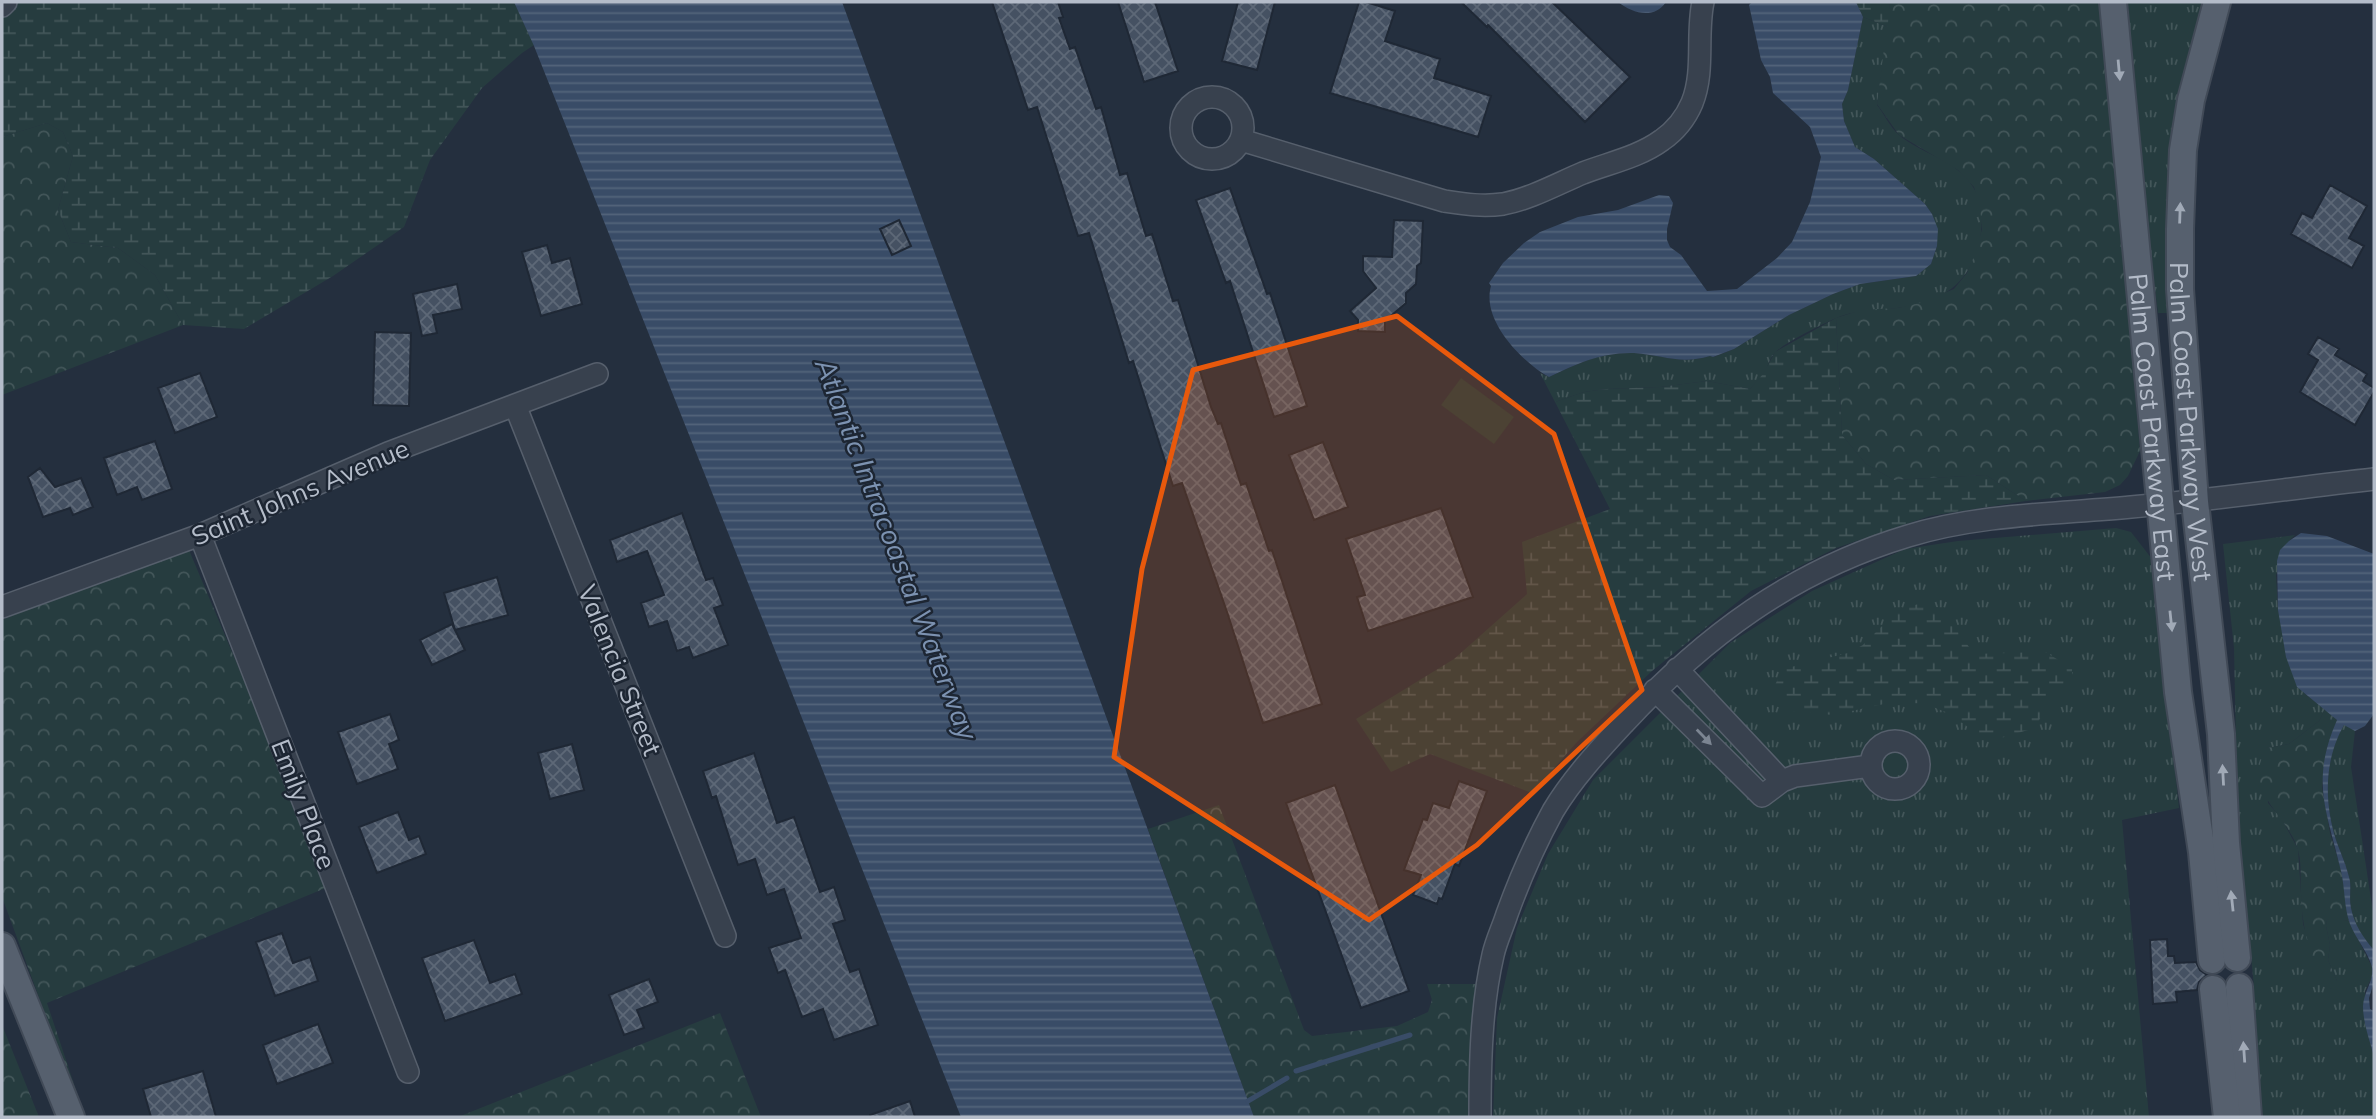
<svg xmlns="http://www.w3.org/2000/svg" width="2376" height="1119" viewBox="0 0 2376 1119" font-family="Mulish,sans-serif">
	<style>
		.grass { fill: url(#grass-tufts) }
		.forest { fill: url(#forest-crowns) }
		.wetland { fill: url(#wetland-marsh) }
		.garden { fill: #263c3f }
		.water { fill: url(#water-rules) }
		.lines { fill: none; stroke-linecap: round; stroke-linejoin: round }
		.stream { stroke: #394c67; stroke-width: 5 }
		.building { fill: url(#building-cross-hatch); stroke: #1f2835; stroke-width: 2 }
		.minor-casing { stroke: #565f6c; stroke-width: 24 }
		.major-casing { stroke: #414a57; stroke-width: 30 }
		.minor { stroke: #38414e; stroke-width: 21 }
		.major { stroke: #56606e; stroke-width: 26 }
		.oneway { fill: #a1aab7 }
		.oneway2 { fill: #7c8592 }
		.marked { fill: #e8590c; fill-opacity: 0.2; stroke: #e8590c; stroke-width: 5; stroke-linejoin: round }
		.labels { text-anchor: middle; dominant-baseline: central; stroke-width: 5; stroke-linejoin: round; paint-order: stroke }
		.street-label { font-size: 26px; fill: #b4bcc9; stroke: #1d2633 }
		.water-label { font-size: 28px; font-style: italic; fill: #7c92b1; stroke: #1d2633 }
	</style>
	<defs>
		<pattern id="grass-tufts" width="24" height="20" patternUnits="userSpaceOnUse" patternTransform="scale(1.75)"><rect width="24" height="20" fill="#263c3f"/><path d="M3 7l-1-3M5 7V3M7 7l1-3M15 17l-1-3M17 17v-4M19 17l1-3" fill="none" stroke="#435659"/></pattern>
		<pattern id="forest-crowns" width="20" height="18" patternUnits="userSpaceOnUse" patternTransform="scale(1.75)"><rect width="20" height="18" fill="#263c3f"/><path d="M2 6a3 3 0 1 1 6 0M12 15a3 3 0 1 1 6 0" fill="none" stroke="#435659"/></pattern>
		<pattern id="wetland-marsh" width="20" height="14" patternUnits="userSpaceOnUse" patternTransform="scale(1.75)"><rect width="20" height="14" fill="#263c3f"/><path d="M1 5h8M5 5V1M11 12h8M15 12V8" fill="none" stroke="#435659"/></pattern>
		<pattern id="water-rules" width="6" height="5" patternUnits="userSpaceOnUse" patternTransform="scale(1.75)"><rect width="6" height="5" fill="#394c67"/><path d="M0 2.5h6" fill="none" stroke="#53647b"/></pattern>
		<pattern id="building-cross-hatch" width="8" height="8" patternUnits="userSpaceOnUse" patternTransform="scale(1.75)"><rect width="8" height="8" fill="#455162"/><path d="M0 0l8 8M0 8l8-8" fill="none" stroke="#5d6877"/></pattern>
	</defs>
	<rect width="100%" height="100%" fill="#242f3e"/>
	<path class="grass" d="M2123,2H2206L2169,163L2167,262L2170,313H2158L2134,122Z
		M1863,17L1888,27L1877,105C1884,114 1890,127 1899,135C1921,154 1957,160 1973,187C1983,203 1983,227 1979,244C1968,286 1939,303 1897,308C1874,311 1855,309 1834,319C1821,325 1781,344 1774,354C1769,359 1768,367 1764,373C1760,379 1754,384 1750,389L1707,381L1660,387L1606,389L1584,392L1555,402L1540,373L1549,377C1577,364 1601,352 1634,353C1663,355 1681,365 1710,356L1714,357L1734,349L1789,315L1833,294L1860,284L1916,276L1931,264L1937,246L1932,214L1925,204L1874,159L1855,147L1844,121L1842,104L1848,90Z
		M2116,528L2131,532L2152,559L2179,808L2122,820L2149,1117H1493L1497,1018L1517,928L1548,854L1593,780L1730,643L1812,591L1905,549L1958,541Z
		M2295,535L2289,541L2276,575L2278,610L2305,694L2325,709L2319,721L2289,744L2267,748L2268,803L2281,818L2298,849L2303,924L2319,972L2331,989L2337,981L2328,960L2330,945L2326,926L2327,920L2331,918L2349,921L2372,967L2373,975L2365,991V1020L2374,1057V1117H2263L2250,989L2254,987L2251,956L2248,952L2238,840L2234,648L2223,544Z
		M2344,724L2355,731L2351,767L2374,919V950C2363,939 2354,924 2351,908C2349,899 2351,890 2350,881C2347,867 2341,854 2336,840C2324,802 2324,759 2344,724Z"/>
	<path class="forest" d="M1890,2H2103L2140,451L2128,476L2120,485L2105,492L2026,501L1986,475L1894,480L1866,464L1842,435L1836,318L1861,310L1898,308L1920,303L1954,289L1967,273L1976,252L1982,229L1980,208L1974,187L1958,170L1899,135L1877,104Z
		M47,123L63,132L73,156L58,210L71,242L118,248L155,275L183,325L2,395V137Z
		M186,543L327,877L333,885L47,1003L85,1117H83L2,897V620Z
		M2325,709L2337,720L2327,748L2322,787L2330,833L2342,873L2349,921L2331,919L2327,920L2326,926L2330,945L2328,960L2337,981V987L2331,989C2310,972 2301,919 2301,893C2300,879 2302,864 2298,850C2288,814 2240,791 2267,748L2289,744L2319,721Z
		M1219,805L1304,1030L1312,1036L1397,1026L1428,1012L1432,1000L1427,984H1476L1471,1117H1254L1148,829Z
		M720,1013L761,1117H458Z
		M2,1025L39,1117H2Z"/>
	<path class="wetland" d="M2,2H514L534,45L522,53L482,88L430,160L404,227L333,276L244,329L183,325L155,275L118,248L71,242L58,210L73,156L63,132L47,123L2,137Z
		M1856,2H1890L1888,27L1863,17Z
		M1836,318L1842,435L1866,464L1894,480L1986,475L2026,501L1930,516L1836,548L1751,591L1652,671L1577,742L1532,793L1430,754L1391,772L1356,719L1454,659L1527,594L1522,542L1610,509L1555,402L1584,392L1606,389L1660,387L1707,381L1750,389L1763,374L1775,352Z
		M1919,604L1941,608L1974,654L2045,652L2072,668V689C2049,692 2046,709 2035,728L1994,740L1980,737L1953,715L1923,703L1884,704L1833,715L1791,711L1774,687L1783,669L1848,653L1863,645L1899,609Z"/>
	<path class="garden" d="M1461,378L1514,417L1494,444L1441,405Z"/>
	<path class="water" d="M514,2H842L1254,1117H961L534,46Z
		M1618,2H1666C1654,20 1632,13 1618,2Z
		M1752,2H1856L1863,17L1848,90L1842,104L1844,121L1855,147L1874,159L1925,204L1932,214L1938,229L1937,246L1931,264L1916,276L1860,284L1833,294L1789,315L1734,349L1713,357L1710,356C1680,365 1663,355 1634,353C1602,352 1576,364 1549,377C1522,362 1481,320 1491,286L1489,283L1503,263L1524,243L1540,232L1578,217L1618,210L1659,195L1669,196L1673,203L1667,229V240L1670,247L1681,255L1707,291L1737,289L1777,258L1792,242L1810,202L1821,157L1810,127L1773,93L1770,77L1761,60L1749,5Z
		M2301,533L2327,536L2374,554V714L2365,726L2355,731L2344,725C2324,760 2324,802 2336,840C2341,854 2347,867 2350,881C2351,890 2349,899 2351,908C2354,924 2364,939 2374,950V982L2369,998L2370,1009L2374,1011V1057C2370,1041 2363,1023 2363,1006C2364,991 2374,981 2372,967C2368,952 2356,939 2350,924C2344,908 2345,888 2341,871C2327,811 2310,782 2337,720L2297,687L2286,657L2278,610L2277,561L2280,550L2289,541Z"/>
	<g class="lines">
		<path class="stream" d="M1296,1071L1410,1035
			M1248,1101L1287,1078"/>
	</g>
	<path class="building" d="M992,2H1058L1063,17L1059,18L1070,49L1075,47L1096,109L1101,107L1120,175L1127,173L1146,236L1152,234L1173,301L1178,300L1211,407L1218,424L1221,423L1241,485L1246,483L1269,551L1272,550L1322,704L1263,723L1227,612L1182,483L1173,486L1133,361L1129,363L1089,233L1078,236L1037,107L1028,110Z
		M1118,2H1155L1178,71L1144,82Z
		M1238,2H1275L1257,70L1222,61Z
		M1359,2H1366L1395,11L1385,41L1440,59L1434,78L1491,96L1478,137L1330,93Z
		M1461,2H1552L1630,77L1585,122L1488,25L1487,27Z
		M2330,185L2367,206L2349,238L2364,246L2352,268L2291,234L2302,213L2312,218Z
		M1230,188L1267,294L1270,293L1307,406L1274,417L1230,281L1226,283L1196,200Z
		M899,220L911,246L892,255L880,229Z
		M1394,220L1423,221L1421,263L1417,266L1416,284L1406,293V303L1385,321V332L1358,331V320L1350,311L1376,288L1363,271V256L1392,257Z
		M547,245L552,263L570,258L582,304L541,316L522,252Z
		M457,284L462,309L433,315L437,333L422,336L413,294Z
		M375,332L411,333L409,406L373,405Z
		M2318,337L2339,349L2335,355L2367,374L2363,381L2374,388V392L2355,425L2300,392L2318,360L2308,354Z
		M200,373L217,417L175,433L158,388Z
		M155,441L172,489L142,500L137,487L117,495L104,458Z
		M1323,442L1348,507L1314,520L1289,455Z
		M40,468L55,487L81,478L93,507L73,515L70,508L43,517L28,477Z
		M1441,508L1473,597L1368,631L1357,597L1365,595L1346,539Z
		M682,513L706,580L713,578L723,605L714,608L728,645L693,658L689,647L677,651L667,621L649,627L641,603L664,595L647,551L617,562L610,540Z
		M497,577L508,615L455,630L444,593Z
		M452,624L465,650L432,665L420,640Z
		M390,714L399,740L389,744L398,769L357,784L338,732Z
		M572,744L584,790L550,799L538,753Z
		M754,753L777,823L794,817L820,892L834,887L845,920L833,924L850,972L859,969L878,1025L834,1040L823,1009L802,1017L785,970L778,973L769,948L801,938L784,889L767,895L755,859L738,865L716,796L712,798L703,771Z
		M1459,781L1487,791L1459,866L1455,864L1442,899L1439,898L1437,904L1413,895L1421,875L1404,870L1423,819L1427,820L1433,803L1449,808Z
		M1335,785L1409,991L1361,1008L1286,803Z
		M398,812L409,840L419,836L426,854L377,873L359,827Z
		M282,933L293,963L310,957L318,981L275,996L256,942Z
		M2167,939L2168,956H2174L2175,963L2196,962L2200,970L2207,975L2199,982L2197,990L2176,992L2177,1002L2153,1004L2150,940Z
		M474,940L490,983L515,974L522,994L445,1021L422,958Z
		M649,979L658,1002L637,1010L644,1028L624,1035L609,995Z
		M318,1024L333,1063L277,1084L263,1045Z
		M203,1071L216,1117H151L143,1089Z
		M910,1101L915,1117H870V1115Z"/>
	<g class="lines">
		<g class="minor-casing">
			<path id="minor" d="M2,6L6,2
				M1181 128a31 31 0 1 1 62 0a31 31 0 1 1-62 0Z
				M1241,140L1444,201C1464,204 1482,207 1503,204C1530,199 1557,184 1583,173C1609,163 1639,157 1662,140C1675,131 1686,117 1692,103C1705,71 1696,35 1703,2
				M515,405L725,936
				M200,535L408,1072
				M2,607L200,535L388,453L597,374
				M1677,669L1782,781
				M1655,690L1762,796L1782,781L1795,776L1870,766
				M1871 765a24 24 0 1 1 48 0a24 24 0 1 1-48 0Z
				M1480,1117C1480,1065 1481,1006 1493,955C1496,941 1503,927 1507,914C1520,878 1535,844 1553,811C1572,779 1599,750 1624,723C1705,636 1792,571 1908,536C1979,514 2058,514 2131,507C2213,500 2293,488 2374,479"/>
		</g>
		<g class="major-casing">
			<g id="major">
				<path id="s1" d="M2113,2L2178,692L2202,852L2212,960"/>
				<path id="s2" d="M2217,2L2191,100L2183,150L2180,229V289L2195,502L2221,734L2226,843L2237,958"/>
				<path d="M2,946L71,1117"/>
				<path d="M2239,987L2248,1117"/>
				<path d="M2213,989L2227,1117"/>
			</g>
		</g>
		<use href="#minor" class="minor"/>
		<use href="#major" class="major"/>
	</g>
	<defs><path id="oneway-solid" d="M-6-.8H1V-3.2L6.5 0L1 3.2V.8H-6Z" transform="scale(1.75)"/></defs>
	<g class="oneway">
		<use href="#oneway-solid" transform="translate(2119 70) rotate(85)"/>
		<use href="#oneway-solid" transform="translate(2180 213) rotate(-88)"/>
		<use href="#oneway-solid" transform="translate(2171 621) rotate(84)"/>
		<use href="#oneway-solid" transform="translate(2223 775) rotate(-93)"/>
		<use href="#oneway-solid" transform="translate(2232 901) rotate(-96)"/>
		<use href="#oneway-solid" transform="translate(2244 1052) rotate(-94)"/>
	</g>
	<use class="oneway2" href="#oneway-solid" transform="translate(1704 737) rotate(46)"/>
	<path class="marked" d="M1397,316L1554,434L1642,690L1477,845L1369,920L1114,757L1142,569L1193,370Z"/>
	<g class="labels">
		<g class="street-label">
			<text stroke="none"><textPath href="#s2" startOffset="424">Palm Coast Parkway West</textPath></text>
			<text stroke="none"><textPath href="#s1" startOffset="427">Palm Coast Parkway East</textPath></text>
			<text transform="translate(300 492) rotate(-23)">Saint Johns Avenue</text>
			<text transform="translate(620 670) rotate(68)">Valencia Street</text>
			<text transform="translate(304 804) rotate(69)">Emily Place</text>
		</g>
		<g class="water-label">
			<text transform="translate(897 549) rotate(69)">Atlantic Intracoastal Waterway</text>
		</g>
	</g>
	<rect width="2376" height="1119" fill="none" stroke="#b4bcc9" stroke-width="7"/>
</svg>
